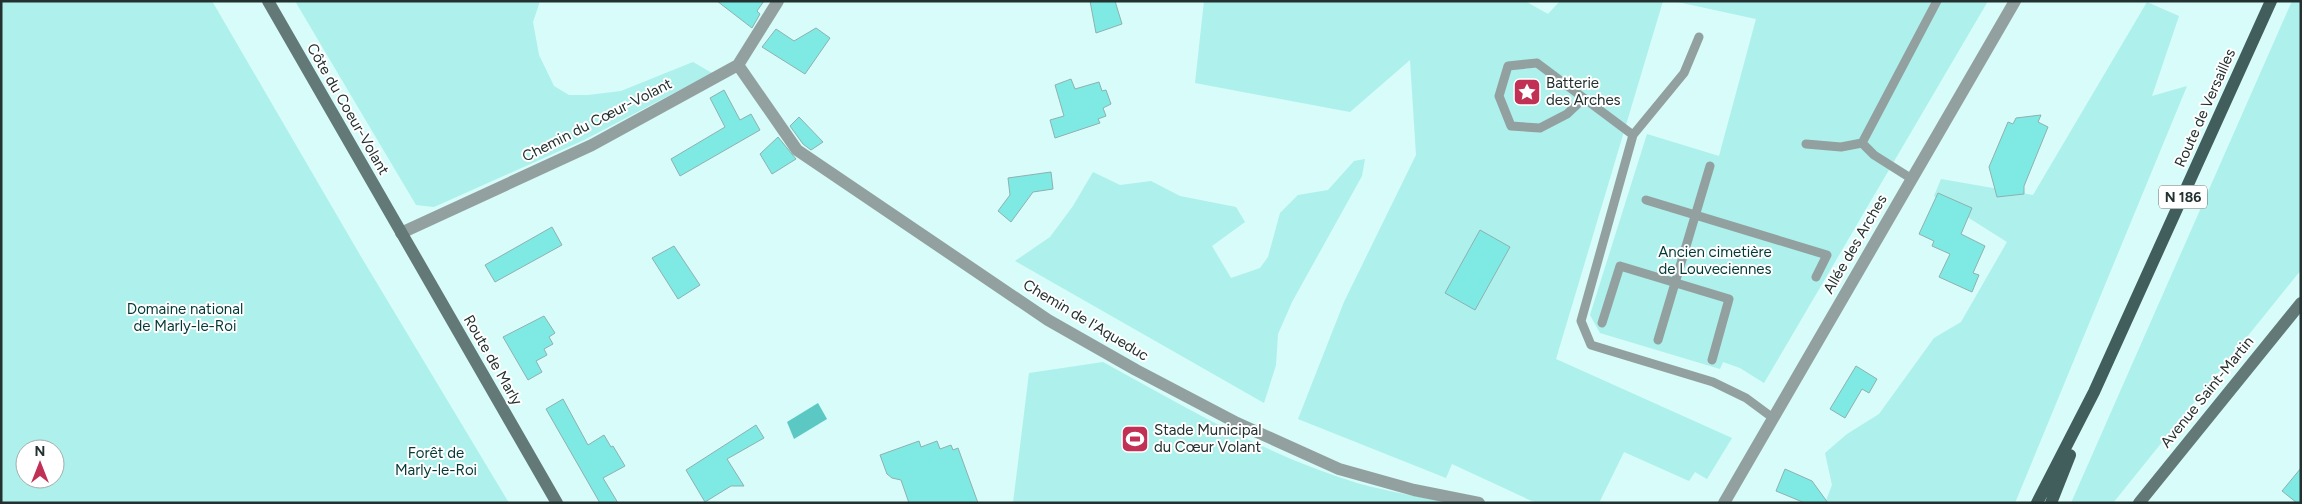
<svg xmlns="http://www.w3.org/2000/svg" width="2302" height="504" viewBox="0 0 2302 504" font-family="Figtree,sans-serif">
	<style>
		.green { fill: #adf0ec; fill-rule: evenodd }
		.water { fill: #5cc8c3 }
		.building { fill: #7feae4; stroke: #8eb1af }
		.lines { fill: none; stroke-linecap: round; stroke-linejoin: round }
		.lane { stroke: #92a1a0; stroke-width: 9 }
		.street { stroke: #92a1a0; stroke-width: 12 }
		.secondary { stroke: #637978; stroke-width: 12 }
		.primary { stroke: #425e5c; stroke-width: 12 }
		.labels { text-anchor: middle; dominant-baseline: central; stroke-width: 4; stroke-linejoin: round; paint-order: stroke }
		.shield { fill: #fff; stroke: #656f6e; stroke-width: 1 }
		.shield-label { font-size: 14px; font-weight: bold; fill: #233130 }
		.poi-label { font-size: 15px; fill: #233130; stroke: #fff; text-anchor: start }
		.street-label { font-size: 15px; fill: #233130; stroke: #fff }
		.park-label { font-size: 15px; fill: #033937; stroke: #fff }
	</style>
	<rect width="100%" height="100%" fill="#d7fcf9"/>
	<path class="green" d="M1,1H212L360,255L509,503H1ZM25,449H55V479H25Z
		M295,1H540L533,22L539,55L554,86L569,95H588L621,91L693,62L712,73L584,140L434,207L416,205Z
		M1204,1H1525L1548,14L1560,1H1663L1556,359L1732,438L1707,479L1695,472L1689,481L1624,452L1599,503H1536L1452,464L1446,478L1298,419L1344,302L1416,155L1410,60L1350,112L1195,83Z
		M1673,1H1988L1764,383L1740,368L1723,362L1720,369L1600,333L1590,315L1647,134L1719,156L1756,19Z
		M2292,1H2301V270L2113,503H2071Z
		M2147,2L2179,16L2152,96L2187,86L2015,503H1825L1832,485L1825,453L1847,434L1879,414L1934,338L1961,322L2007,242L1934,196L1941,179L2033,195Z
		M1365,159L1362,176L1292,302L1278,334L1276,365L1264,403L1015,261L1050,237L1073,206L1093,172L1120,185L1151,181L1180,196L1236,207L1245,222L1212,246L1231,278L1260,268L1268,257L1280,213L1298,195L1328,190L1354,161Z
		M1103,362C1185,407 1268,456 1357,483C1389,492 1422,497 1454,503H1013L1029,373Z"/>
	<path class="water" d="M818,403L827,419L794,439L787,422Z"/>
	<path class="building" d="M717,1H764L757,11L760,14L752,28Z
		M1090,1H1115L1122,24L1096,33Z
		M816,28L830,38L805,74L762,47L776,29L794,41Z
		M1071,79L1075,89L1099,82L1102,91L1106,90L1111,104L1103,108L1106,116L1098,119L1100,123L1055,138L1050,120L1064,116L1055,85Z
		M724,90L740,120L751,114L760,130L680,176L671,159L725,127L710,98Z
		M2041,115L2038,122L2048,127L2024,186V194L1997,197L1989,167L2008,122L2013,124L2016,118Z
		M799,117L823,142L811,150L803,144L790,126Z
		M778,137L796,159L772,174L760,154Z
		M1051,172L1053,189L1033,192L1011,222L998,211L1010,195L1008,178Z
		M1938,193L1972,208L1961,234L1985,246L1973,273L1979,275L1972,292L1939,277L1950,254L1932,246L1934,241L1919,234Z
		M552,227L562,245L495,282L485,265Z
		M1480,230L1510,247L1475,310L1445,293Z
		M674,246L700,285L678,299L652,258Z
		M544,316L555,333L549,337L553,344L544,349L547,355L536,361L542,372L528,380L503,337Z
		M1856,366L1877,379L1869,393L1862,389L1845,418L1830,409Z
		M563,399L588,445L604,435L611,447L613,446L625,466L603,478L618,503H600L546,409Z
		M756,425L764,438L727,459L744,486H731L705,502L686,470Z
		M919,441L921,447L937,441L940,449L951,445L953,450L958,448L978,503H909L901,480L892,478L887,474L880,455Z
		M2301,468V503H2297L2282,491Z
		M1785,469L1812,481L1828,503H1805L1776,491Z"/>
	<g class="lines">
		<path class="lane" d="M1584,98L1567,114L1540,128L1511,126L1499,96L1508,66L1537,63L1633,135L1684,73L1699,37
			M1633,135L1581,321L1591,345L1713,382L1746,398L1773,418
			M1806,144L1841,147L1862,143
			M1912,179L1874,155L1862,143L1937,1
			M1646,200L1827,255L1816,277
			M1602,323L1620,266L1729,299L1712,360
			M1658,340L1710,166"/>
		<path class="street" d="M738,65L797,150L1048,320L1136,370L1237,423L1339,469L1414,490L1479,503
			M401,233L592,145L738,65L778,1
			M1724,503L2015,1"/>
		<path class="secondary" d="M268,1L557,503
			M2139,503L2301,303"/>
		<path class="primary" d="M2037,503L2094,392L2271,1
			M2051,503L2070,455"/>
	</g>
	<defs>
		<g id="sight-square" transform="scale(1.4375)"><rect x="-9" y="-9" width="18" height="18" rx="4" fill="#c13155" stroke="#fff"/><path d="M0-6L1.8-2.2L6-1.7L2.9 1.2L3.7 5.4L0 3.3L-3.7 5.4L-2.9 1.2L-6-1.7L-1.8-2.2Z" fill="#fff"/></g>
		<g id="stadium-square" transform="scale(1.4375)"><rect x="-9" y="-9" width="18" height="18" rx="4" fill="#c13155" stroke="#fff"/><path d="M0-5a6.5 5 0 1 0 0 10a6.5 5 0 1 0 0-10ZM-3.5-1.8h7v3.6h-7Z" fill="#fff"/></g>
	</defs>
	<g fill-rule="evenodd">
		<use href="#sight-square" x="1527" y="92"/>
		<use href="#stadium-square" x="1135" y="439"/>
	</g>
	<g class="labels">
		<rect class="shield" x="2159" y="185.5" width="48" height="23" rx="4"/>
		<g class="shield-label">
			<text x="2183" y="197">N 186</text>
		</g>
		<g class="poi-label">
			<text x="1546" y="83">Batterie<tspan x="1546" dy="17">des Arches</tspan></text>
			<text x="1154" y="430">Stade Municipal<tspan x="1154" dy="17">du Cœur Volant</tspan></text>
		</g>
		<g class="street-label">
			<text transform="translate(2205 108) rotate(-66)">Route de Versailles</text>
			<text transform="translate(348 109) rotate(60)">Côte du Coeur-Volant</text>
			<text transform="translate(597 120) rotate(-27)">Chemin du Cœur-Volant</text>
			<text transform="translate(1855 244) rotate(-60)">Allée des Arches</text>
			<text transform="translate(1086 320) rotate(31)">Chemin de l'Aqueduc</text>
			<text transform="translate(493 360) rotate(60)">Route de Marly</text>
			<text transform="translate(2207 392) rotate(-51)">Avenue Saint-Martin</text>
		</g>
		<g class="park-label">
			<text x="1715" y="252">Ancien cimetière<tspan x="1715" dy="17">de Louveciennes</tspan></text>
			<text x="185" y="309">Domaine national<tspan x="185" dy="17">de Marly-le-Roi</tspan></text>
			<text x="436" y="453">Forêt de<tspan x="436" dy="17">Marly-le-Roi</tspan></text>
		</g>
	</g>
	<rect width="2302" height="504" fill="none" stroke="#233130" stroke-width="5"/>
	<g transform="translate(40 464)"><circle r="24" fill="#ffffff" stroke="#a7adac"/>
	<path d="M0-4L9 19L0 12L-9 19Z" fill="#c13155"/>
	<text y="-8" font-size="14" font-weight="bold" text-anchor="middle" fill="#233130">N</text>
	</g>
</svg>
